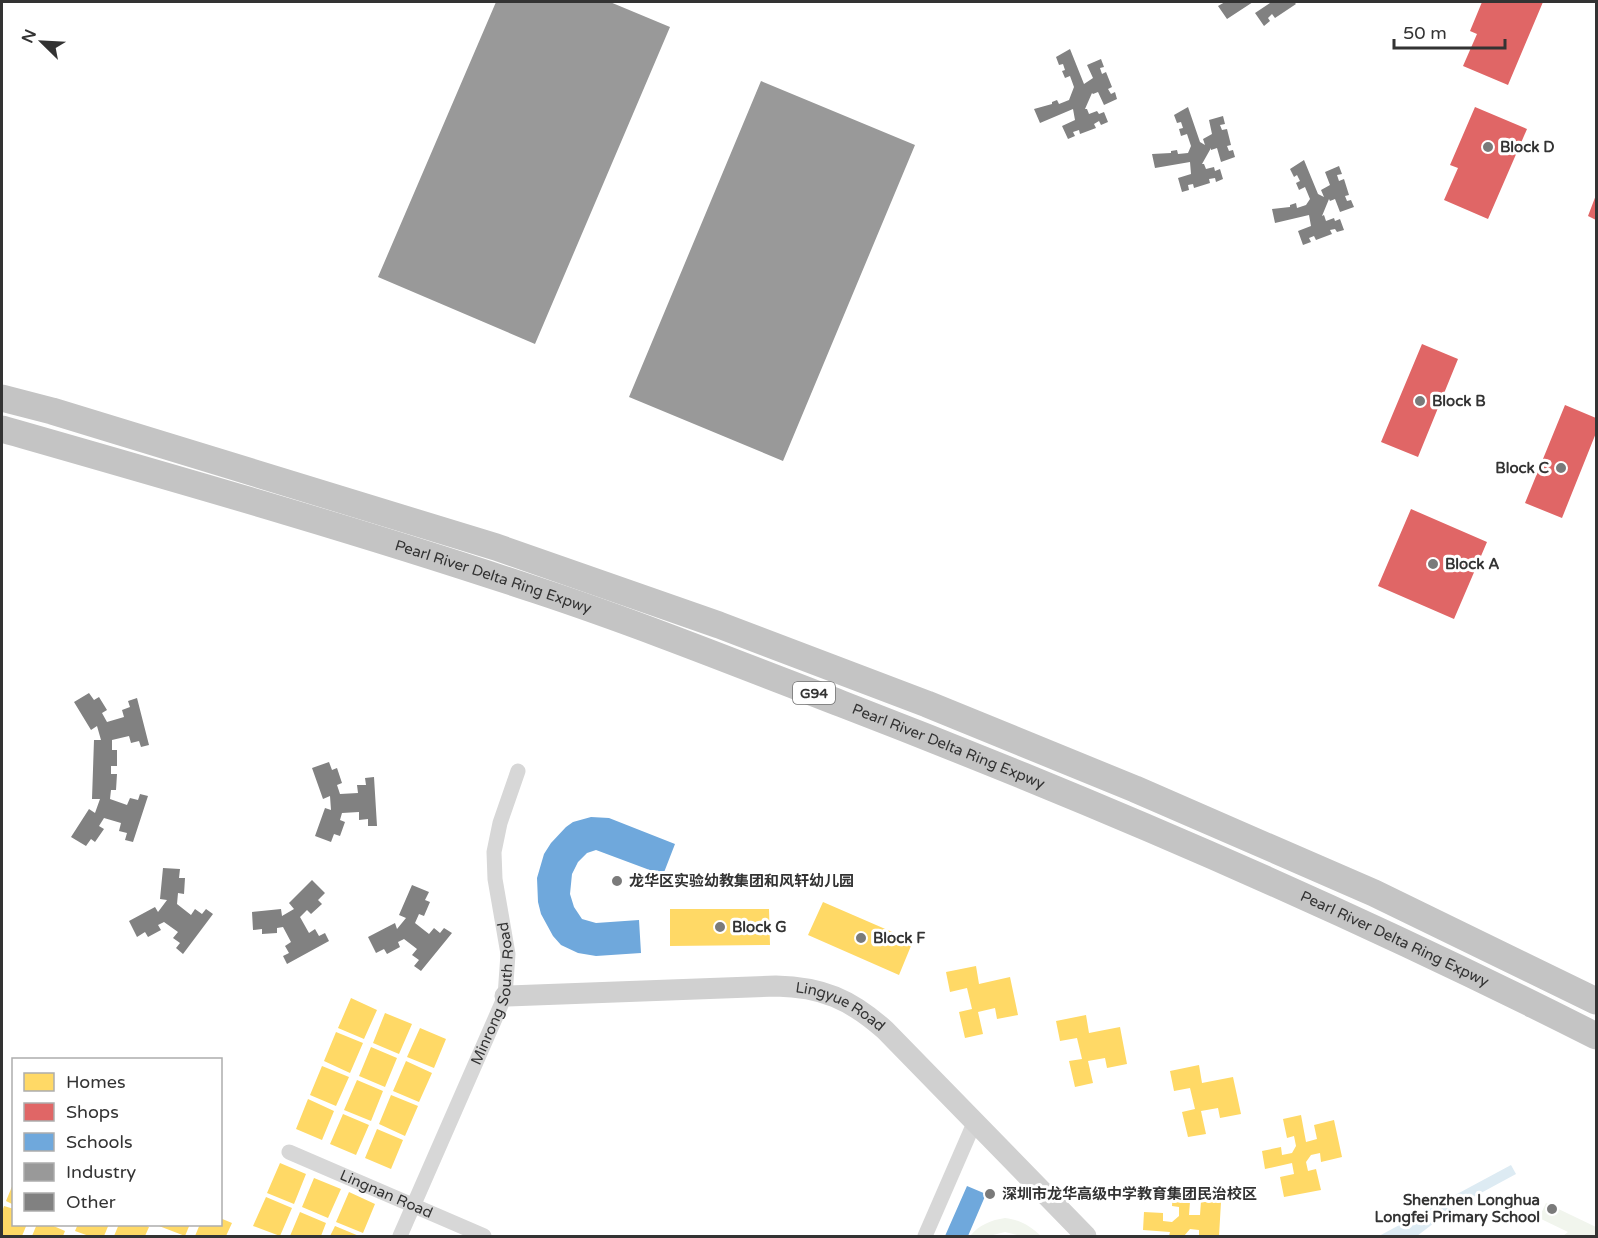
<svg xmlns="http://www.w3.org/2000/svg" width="1598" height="1238" viewBox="0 0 1598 1238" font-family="'Varela Round','Noto Sans SC',sans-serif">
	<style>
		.green { fill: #f1f5ed }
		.water { fill: #ddebf3 }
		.homes { fill: #ffd966 }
		.shops { fill: #e06666 }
		.schools { fill: #6fa8dc }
		.industry { fill: #999 }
		.building { fill: #818181 }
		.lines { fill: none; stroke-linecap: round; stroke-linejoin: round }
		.street { stroke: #d7d7d7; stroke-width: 15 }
		.secondary { stroke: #d0d0d0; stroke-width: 21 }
		.highway { stroke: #c4c4c4; stroke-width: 27 }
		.poi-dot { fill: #7a7a7a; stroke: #fff; stroke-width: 2 }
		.labels { text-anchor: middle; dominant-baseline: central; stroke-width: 6; stroke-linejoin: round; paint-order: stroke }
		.shield { fill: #fff; stroke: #707070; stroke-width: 1.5 }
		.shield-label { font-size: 14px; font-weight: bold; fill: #333 }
		.poi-label { font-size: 15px; font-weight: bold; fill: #333; stroke: #fff; text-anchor: start }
		.street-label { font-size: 15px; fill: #333; stroke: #fff }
	</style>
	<rect width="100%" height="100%" fill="#fff"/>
	<path class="green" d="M1546,1203L1596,1227V1236H1563L1568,1232L1539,1218Z
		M1005,1218C1021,1220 1030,1226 1041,1236H1021L1005,1232L989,1236H970C979,1225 991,1220 1005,1218Z"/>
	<path class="water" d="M1511,1165L1516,1174L1455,1207L1417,1236H1379Z"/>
	<path class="homes" d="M823,902L913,941L899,975L808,935Z
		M670,909H769L770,945L670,946Z
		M976,966L979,984L1010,977L1018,1015L997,1019L995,1008L978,1012L983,1034L965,1038L959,1012L972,1009L967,988L950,992L946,972Z
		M351,998L377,1010L364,1039L338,1028Z
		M385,1013L412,1024L399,1054L373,1043Z
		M1086,1015L1089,1033L1120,1027L1127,1064L1107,1068L1105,1058L1088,1061L1093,1083L1075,1087L1069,1061L1082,1059L1077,1038L1060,1041L1056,1021Z
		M420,1028L446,1039L434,1068L407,1057Z
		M336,1032L363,1043L350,1073L324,1061Z
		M371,1047L397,1058L385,1087L359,1076Z
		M406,1061L432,1073L419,1102L393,1091Z
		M1199,1065L1202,1083L1233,1077L1241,1114L1220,1118L1218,1108L1201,1111L1206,1134L1188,1137L1182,1112L1195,1109L1190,1088L1174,1091L1170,1071Z
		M322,1066L349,1077L336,1106L310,1095Z
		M357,1080L383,1091L371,1121L344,1110Z
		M391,1095L418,1106L405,1136L379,1124Z
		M308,1099L334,1111L322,1140L296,1129Z
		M343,1114L369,1125L356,1155L330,1144Z
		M1301,1115L1306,1142L1317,1139L1314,1125L1334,1120L1342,1157L1321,1162L1320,1153L1311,1155L1306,1162L1308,1171L1316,1169L1321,1190L1284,1197L1280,1177L1294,1174L1292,1163L1265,1169L1262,1151L1281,1147L1282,1155L1292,1153L1296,1146L1294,1136L1287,1138L1283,1119Z
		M377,1129L403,1140L391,1169L365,1158Z
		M280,1163L306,1174L294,1204L267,1193Z
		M314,1178L341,1189L328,1218L302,1207Z
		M13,1184H14V1205L6,1201Z
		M1173,1187L1191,1188L1189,1215H1200L1201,1201L1221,1202L1219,1236H1199V1230L1190,1229L1184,1236H1169L1170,1232L1143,1230L1144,1212L1163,1213V1221L1172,1222L1179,1216V1207L1172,1206Z
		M349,1192L375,1204L363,1233L336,1222Z
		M266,1197L292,1208L280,1236L253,1226Z
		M4,1206L14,1209V1224H27L22,1236H2V1212Z
		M300,1212L326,1223L321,1236H290Z
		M220,1218L232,1223L226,1236H195L200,1224H220Z
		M37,1224H49L65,1231L63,1236H32Z
		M78,1224H109L104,1236H89L75,1231Z
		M119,1224H143L149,1227L145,1236H114Z
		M159,1224H190L185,1236L159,1226Z
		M335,1226L359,1236H330Z"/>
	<path class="shops" d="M1482,2H1543L1508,85L1463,66L1477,34L1470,31Z
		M1475,107L1527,129L1488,219L1444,200L1458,168L1450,165Z
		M1596,195V220L1588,216Z
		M1422,344L1458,359L1418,457L1381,442Z
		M1565,405L1596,418V433L1562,518L1525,503Z
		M1411,509L1487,542L1454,619L1378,586Z"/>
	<path class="schools" d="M591,817L609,818L675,844L663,875L596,850L587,853L578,862L572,874L570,894L574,907L582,919L596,923L639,920L641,953L596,956L578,953L561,945L553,936L541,914L538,902L537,878L544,854L551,843L566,827L573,822Z
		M967,1186L986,1194L968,1236H945Z"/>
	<path class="industry" d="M496,2H610L670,27L535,344L378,277Z
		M761,81L915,145L783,461L629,397Z"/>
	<path class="building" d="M1225,2H1253L1227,19L1218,6Z
		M1269,2H1294L1296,4L1275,18L1272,14L1268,18L1270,21L1264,26L1255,13L1270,3Z
		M1070,49L1084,84L1093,78L1087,65L1101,59L1104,67L1100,68L1102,74L1106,72L1112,87L1108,89L1111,94L1115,92L1117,99L1104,105L1098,92L1093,94L1092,93L1085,109H1087L1089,114L1097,111L1099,114L1104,112L1108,122L1101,125L1099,121L1094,124L1096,128L1080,134L1079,130L1073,132L1075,136L1068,139L1062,126L1075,120L1073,109L1040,123L1034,109L1052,104V102L1057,100L1059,104L1069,100L1074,87L1070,76L1065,78L1062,71L1065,70L1063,64L1059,65L1056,57Z
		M1188,107L1200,142L1205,145L1203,139L1212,134L1209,120L1223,116L1225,124L1220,125L1222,130L1227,129L1231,145L1227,146L1229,151L1233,150L1235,157L1221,162L1217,148L1211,150V148L1202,164H1204L1206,169L1214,167L1215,171L1220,169L1223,179L1216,182L1215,178L1209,179L1210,183L1194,188L1193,184L1188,185L1189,190L1182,192L1178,178L1191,174L1190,162L1155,168L1152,154L1171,153V151L1177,150L1178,154L1188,153L1191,146L1187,134L1181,136L1179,129L1183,128L1181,122L1177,123L1174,115Z
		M1304,160L1318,194L1324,197L1321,190L1330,185L1325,172L1339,166L1342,174L1337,175L1339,181L1344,179L1349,195L1345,196L1347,201L1351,200L1354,207L1340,212L1335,199L1330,201L1329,199L1322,216L1324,215L1326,221L1334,218L1335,221L1340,219L1344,230L1337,232L1335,229L1330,230L1332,234L1316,240L1314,236L1309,238L1311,242L1303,245L1298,231L1311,226L1309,215L1275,223L1272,209L1290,207V205L1296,203L1297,208L1306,205L1310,199L1305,187L1299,190L1296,183L1300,181L1297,175L1294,177L1290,169Z
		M89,693L94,700L99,697L107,710L102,713L107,722L124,717L122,710L130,707L128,701L137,698L149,745L141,747L139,741L131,743L129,736L112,740V750H117V766H111V774H117L116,790H111L110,799L127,805L130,798L138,800L140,794L148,796L133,842L125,840L127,833L119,831L121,823L104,818L99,826L104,829L95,842L91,839L86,846L71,837L89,809L95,813L100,799H92L94,740H101L97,726L91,730L74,702Z
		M329,762L332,770L337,768L342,783L337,785L340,794L358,793L357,785H366L365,778L374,777L377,826H368V819L359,820V812L342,813L340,820L345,822L340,836L334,834L331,842L315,836L325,808L331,810L330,796L323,799L312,768Z
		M163,868L180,869L179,878H185L184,894L178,893L177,904L191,915L195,909L202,914L206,909L213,914L183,954L176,948L180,943L173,938L178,932L164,922L158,925L161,930L148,937L145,932L137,937L129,921L155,907L158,912L167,900L160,899Z
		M312,880L325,893L318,900L322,904L311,914L307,910L300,917L309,933L315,929L319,936L325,933L329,941L287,964L283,956L289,953L285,946L291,942L283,927L277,928V933L262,934V929L253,930L252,912L281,909L282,916L294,909L289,903Z
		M412,885L429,892L425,900L430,902L424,916L419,914L415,923L429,934L434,928L440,933L444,928L452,933L421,971L414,966L419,960L412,955L417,949L404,939L398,942L400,947L387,954L384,949L376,953L368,937L395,923L397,929L406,918L399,915Z"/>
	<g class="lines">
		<g class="street">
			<path id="s1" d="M289,1152L484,1236"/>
			<path id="s2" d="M400,1236L505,996L508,954L495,879L494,852L500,823L518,771"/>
			<path d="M925,1236L975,1121"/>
		</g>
		<path class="secondary" id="s3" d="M505,996L776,986C822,987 850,999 885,1030L1086,1236"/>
		<g class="highway">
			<path d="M2,398L52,411L496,547L719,625L927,704L1135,789L1374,893L1596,1001"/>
			<path id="s4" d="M2,429C180,480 360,531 536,590C639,624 741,665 842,704C1099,803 1351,912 1596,1036"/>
		</g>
	</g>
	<g class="poi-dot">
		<circle cx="1488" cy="147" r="6"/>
		<circle cx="1420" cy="401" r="6"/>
		<circle cx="1561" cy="468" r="6"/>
		<circle cx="1433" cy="564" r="6"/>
		<circle cx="617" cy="881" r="6"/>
		<circle cx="720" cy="927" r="6"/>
		<circle cx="861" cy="938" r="6"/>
		<circle cx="990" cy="1194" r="6"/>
		<circle cx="1552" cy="1209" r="6"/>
	</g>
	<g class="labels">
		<rect class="shield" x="793" y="682" width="42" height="22" rx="4.5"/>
		<g class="shield-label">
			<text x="814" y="693">G94</text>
		</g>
		<g class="poi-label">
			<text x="1500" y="147">Block D</text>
			<text x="1432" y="401">Block B</text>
			<text x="1549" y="468" text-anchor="end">Block C</text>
			<text x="1445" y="564">Block A</text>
			<text x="629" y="881">龙华区实验幼教集团和风轩幼儿园</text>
			<text x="732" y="927">Block G</text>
			<text x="873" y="938">Block F</text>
			<text x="1002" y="1194">深圳市龙华高级中学教育集团民治校区</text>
			<text x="1540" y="1200" text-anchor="end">Shenzhen Longhua<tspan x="1540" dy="17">Longfei Primary School</tspan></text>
		</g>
		<g class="street-label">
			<text stroke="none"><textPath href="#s4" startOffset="513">Pearl River Delta Ring Expwy</textPath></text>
			<text stroke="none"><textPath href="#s4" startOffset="999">Pearl River Delta Ring Expwy</textPath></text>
			<text stroke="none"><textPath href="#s4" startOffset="1485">Pearl River Delta Ring Expwy</textPath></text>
			<text stroke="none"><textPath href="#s2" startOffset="262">Minrong South Road</textPath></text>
			<text stroke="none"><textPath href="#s3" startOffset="340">Lingyue Road</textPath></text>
			<text stroke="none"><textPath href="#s1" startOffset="106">Lingnan Road</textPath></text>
		</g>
	</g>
	<rect width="1598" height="1238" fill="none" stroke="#333333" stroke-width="6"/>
	<rect x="12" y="1058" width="210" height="168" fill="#ffffff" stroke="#adadad" stroke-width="1.5"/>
	<rect x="24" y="1073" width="30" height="18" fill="#ffd966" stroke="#adadad" stroke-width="1.5"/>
	<text x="66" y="1088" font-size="18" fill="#333333">Homes</text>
	<rect x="24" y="1103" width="30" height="18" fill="#e06666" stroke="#adadad" stroke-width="1.5"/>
	<text x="66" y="1118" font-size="18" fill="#333333">Shops</text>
	<rect x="24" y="1133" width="30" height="18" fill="#6fa8dc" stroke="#adadad" stroke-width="1.5"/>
	<text x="66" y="1148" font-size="18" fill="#333333">Schools</text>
	<rect x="24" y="1163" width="30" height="18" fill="#999999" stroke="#adadad" stroke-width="1.5"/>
	<text x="66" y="1178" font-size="18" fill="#333333">Industry</text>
	<rect x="24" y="1193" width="30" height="18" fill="#818181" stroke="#adadad" stroke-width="1.5"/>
	<text x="66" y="1208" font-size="18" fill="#333333">Other</text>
	<g transform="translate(42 42) rotate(294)" stroke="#ffffff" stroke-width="4.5" paint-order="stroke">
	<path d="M0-4.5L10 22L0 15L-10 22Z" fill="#333333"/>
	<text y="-9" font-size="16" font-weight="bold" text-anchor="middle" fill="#333333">N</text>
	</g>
	<path d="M1394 39v9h111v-9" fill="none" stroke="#333333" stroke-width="3"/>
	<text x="1403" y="39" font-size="18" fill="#333333" stroke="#ffffff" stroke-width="4.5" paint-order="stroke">50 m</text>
</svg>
